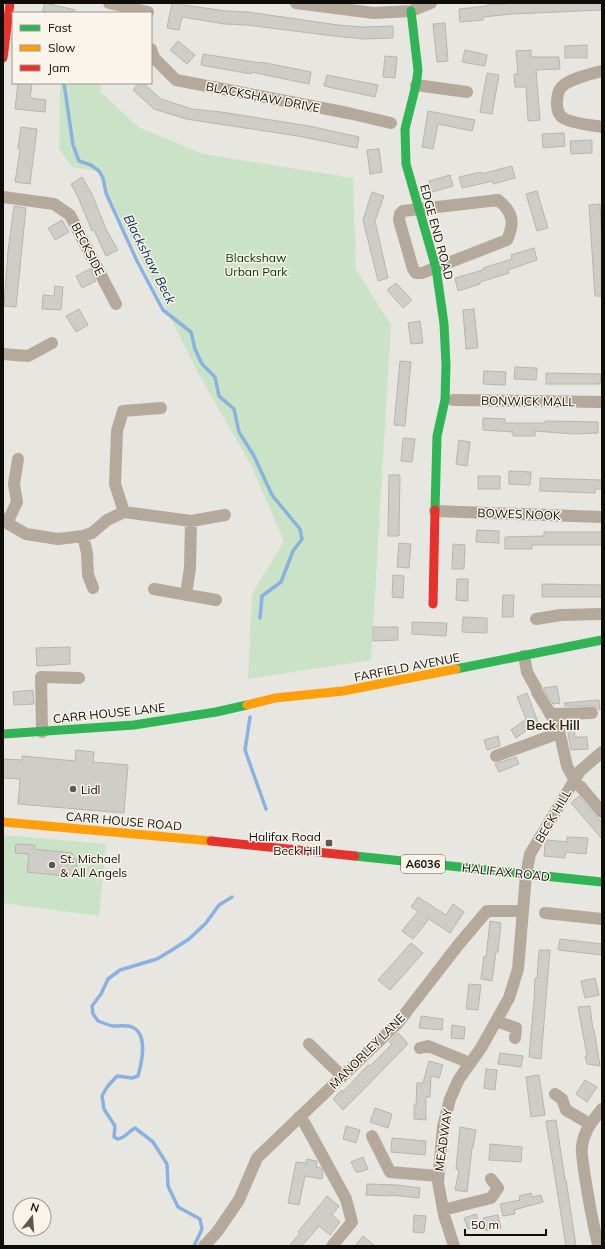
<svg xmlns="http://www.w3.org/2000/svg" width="605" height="1249" viewBox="0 0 605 1249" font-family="Mulish,sans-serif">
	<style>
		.green { fill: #cae3c6 }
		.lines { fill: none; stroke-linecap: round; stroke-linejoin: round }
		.stream { stroke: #8ab2e1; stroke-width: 3.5 }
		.building { fill: #cfcdc8; stroke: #b6b5b1 }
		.street { stroke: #b5a99b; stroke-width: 12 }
		.fast { stroke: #30b455; stroke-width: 9 }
		.slow { stroke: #ff9f0a; stroke-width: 9 }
		.jam { stroke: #e5322d; stroke-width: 9 }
		.poi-dot { fill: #5b5955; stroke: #faf4ea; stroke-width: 1.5 }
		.labels { text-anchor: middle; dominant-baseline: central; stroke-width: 3; stroke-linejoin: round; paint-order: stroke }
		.shield { fill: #faf4ea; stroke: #56524d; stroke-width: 1 }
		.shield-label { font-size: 11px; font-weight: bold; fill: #0f0d0a }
		.street-label { font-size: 12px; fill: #0f0d0a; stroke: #faf4ea }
		.park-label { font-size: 12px; fill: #013405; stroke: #faf4ea }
		.poi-label { font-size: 12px; fill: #0f0d0a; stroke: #faf4ea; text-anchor: start }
		.water-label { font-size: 13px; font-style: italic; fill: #052f5b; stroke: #faf4ea }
		.neighbourhood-label { font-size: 13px; font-weight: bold; fill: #2f2b24; stroke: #faf4ea }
	</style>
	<rect width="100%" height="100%" fill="#e8e6e0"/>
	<path class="green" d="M60,83H100L101,92L138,127L203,154L353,178L356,269L391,325L371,660L248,679L252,594L284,541L251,465L199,375L97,171L72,167L59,149Z
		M3,835L106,844L99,916L3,903Z"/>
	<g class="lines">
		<path class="stream" d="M64,83L73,145L79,161L91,165L99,171L103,178L106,193L137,261L163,310L191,332L195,349L202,364L215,377L219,396L234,409L239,432L254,456L272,495L300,529L302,539L293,551L281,582L262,596L260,618
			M250,717L245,750L266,809
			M194,1246L202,1229L200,1219L178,1207L168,1186L167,1164L153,1142L135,1128C128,1132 126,1137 118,1139L114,1137L115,1126L104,1109L102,1096L107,1087L117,1076L132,1078L138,1076C142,1062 148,1034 132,1027C126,1025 118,1026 113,1026C108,1025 103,1023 98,1021L93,1014L92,1006L101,994L108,979L120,970L157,959L172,950L189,939L206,923L219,905L232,897"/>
	</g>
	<path class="building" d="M45,3L75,10L74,13H42Z
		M172,3H184V5L226,11L248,12L338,25L363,27L393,26V38L363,39L334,36L247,25L225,24L182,17L179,30L167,28Z
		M516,3H602V10L512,14L483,17V20L460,22L459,9L487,6V5Z
		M445,23L448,61L437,62L433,24Z
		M178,41L195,55L187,64L170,50Z
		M587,45V58H565V46Z
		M465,50L487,55L485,66L462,62Z
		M531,50V57H559L560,69L536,70L540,120L528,121L526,87H515L514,74H518L516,51Z
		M203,54L261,63V62L311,72L309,84L251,72V74L201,65Z
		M385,56L397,57L395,78L383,77Z
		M487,73L499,75L492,114L480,112Z
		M327,75L378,85L375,97L324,86Z
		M18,83H32L30,98L46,100L45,112L15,109Z
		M139,83H143L161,99L192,109L221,112L309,126L359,137L357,148L298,136L186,119L154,109L133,90Z
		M428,111L475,120L472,131L438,124L433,149L422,147Z
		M21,127L37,129L30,184L15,182L20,150L18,149Z
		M564,133L565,146L543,148L542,134Z
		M592,140V153L571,154L570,141Z
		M379,149L382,172L370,174L367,150Z
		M512,166L515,178L493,184V181L462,188L459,177L481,172V174Z
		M450,175L453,186L432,192L429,181Z
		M82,177L92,194L106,229L118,250L106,256L94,230L92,231L78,197L71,184Z
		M537,191L548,228L537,231L526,194Z
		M372,192L384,196L375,221L388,278L378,281L363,220Z
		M600,204L602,242V296H595L589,205Z
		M14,206L26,208L16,307L4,306L8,251Z
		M62,220L69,232L55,240L48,228Z
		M534,248L537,260L508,270L509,273L480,282V284L458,291L455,278L483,270V268L512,259L511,255Z
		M90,269L96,281L82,288L76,276Z
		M396,283L412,300L403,308L387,290Z
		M55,286L63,287L61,310L42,309L43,295L54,296Z
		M79,309L88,325L76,332L66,316Z
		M474,309L478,348L466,349L463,310Z
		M420,321L423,343L411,344L408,323Z
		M400,361L411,362L405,426L394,425Z
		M515,367L537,368L536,380L514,379Z
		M484,371L506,372L505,385L483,384Z
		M546,373L601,374L600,384H546Z
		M483,418L505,419V423H545V421L598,422V433L574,434L535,431V436H513V432L483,430Z
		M403,438L415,439L412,462L401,461Z
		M459,440L470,442L467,466L456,464Z
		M509,471L531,472L530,485L509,484Z
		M389,475H400L399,536H388Z
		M478,476H500V489H478Z
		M540,478L602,480V489H595V493L540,491Z
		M477,530L499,531V543L476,542Z
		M544,532H602V545H532V549H505V537L544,536Z
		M399,543L411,544L409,568L397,567Z
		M453,544L465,545L464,569H452Z
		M393,575L404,576L403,598L392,597Z
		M457,579H468V601L456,600Z
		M542,584L602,585V597H542Z
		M503,595H514L513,617H502Z
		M463,617L487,618V633L462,632Z
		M412,622L447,623L446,636L412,634Z
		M373,627H398V640L373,641Z
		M70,647V664L37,666L36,648Z
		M557,686L560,703L553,704L543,688Z
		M33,690L34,704L14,705L13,692Z
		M527,693L538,722L516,738L511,730L526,719L517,697Z
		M599,700L600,710L592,706H565L564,703Z
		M566,721H574L575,737H587L588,749L571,750Z
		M498,736L500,746L487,750L484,740Z
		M76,750L94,752L93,762L128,765L124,813L18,804L20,779L3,778V759L22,760V756L75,761Z
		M516,757L519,764L499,772L495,764Z
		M579,796L602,823V839L571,803Z
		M567,837L588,838L586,854L566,852L565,858L544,856L545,844L547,840L567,842Z
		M16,844L35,845L34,849L72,853V858L77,859L75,875L65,874V876L27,872L29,854L15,853Z
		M418,897L446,915L453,904L464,912L450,933L429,919L413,939L402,931L418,911L411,907Z
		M490,921L501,923L498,952H496L492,981L481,979L484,956L486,957Z
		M560,939L602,944V955L558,950Z
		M411,943L423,953L390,990L378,980Z
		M539,950H550L541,1059L529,1057L534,1000L535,978H537Z
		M595,978L599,995L585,998L581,981Z
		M469,984L481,985L478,1010L466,1009Z
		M590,1006L593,1030H594L600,1066L587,1064L585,1056H587L578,1007Z
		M421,1016L443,1019L442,1030L419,1028Z
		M452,1025L465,1027L464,1039L451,1038Z
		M398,1033L407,1042V1045L362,1091L343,1110L333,1099L342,1090L343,1092L368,1065L370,1066L392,1044L389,1042Z
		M500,1053L523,1056L521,1067L498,1064Z
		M429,1061L443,1065L439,1078L431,1076L430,1097H426V1120L414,1119V1105H416L417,1083H423Z
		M486,1069L497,1070L495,1090L484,1088Z
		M539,1075L545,1115L531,1117L526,1077Z
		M585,1080L597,1087L587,1102L576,1094Z
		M375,1108L392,1114L388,1128L370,1122Z
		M556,1120L565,1180H566L576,1246H566L546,1121Z
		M346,1126L360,1130L356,1143L343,1139Z
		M460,1127L476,1130L473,1148H472L467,1192L455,1190L459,1170L456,1169Z
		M392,1138L426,1141L425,1155L391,1152Z
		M490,1144L522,1147L521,1162L489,1160Z
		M363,1157L368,1169L360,1172H356L351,1162Z
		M307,1159L317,1161L316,1167L321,1168L323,1172L322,1179L305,1176L299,1205L288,1203L296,1162L306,1163Z
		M367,1184L397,1185L420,1188L419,1198L390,1195V1196L366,1195Z
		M531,1193L532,1197L541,1195L543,1202L514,1210L515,1214L503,1216L500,1204L520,1200L519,1196Z
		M327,1196L339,1206L332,1215L340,1222L330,1235L319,1226L302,1246H289L300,1233L298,1232Z
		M476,1214L480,1225L468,1229L464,1218Z
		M414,1215L426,1216L424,1233L413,1232Z
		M498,1215L501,1228L486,1231L483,1218Z
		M363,1236L375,1246H355Z"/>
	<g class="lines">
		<path class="street" d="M109,3L148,12
			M296,3L374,13L411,11L431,3
			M151,49L154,58L176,80L348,113L391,123
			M602,71C591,74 566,79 560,89C557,94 557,99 557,104C557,111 559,116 565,119C575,124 591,125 602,127
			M416,85L467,92
			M3,197L54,204L70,215L116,304
			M498,200C513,212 515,223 507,240L422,273H416L413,269L399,220L400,214L403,211Z
			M3,354L28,356L52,343
			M453,400L602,402
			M435,511L602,517
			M124,512L115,484L117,431L123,411L161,408
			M3,519L7,523L26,534L58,539L83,536L92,533L107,520L124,512L191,521L225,515
			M7,523L17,502L14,484L18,459
			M83,536L87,553L88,575L93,588
			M154,589L216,600
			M186,595L190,568L191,521
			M536,619L561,615L602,614
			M524,656L527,672L536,688
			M537,692L558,726L567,766L574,779
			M550,714L592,713
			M42,732L41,677L79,678
			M496,756L559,733
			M580,786L602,812
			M545,913L602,919
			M496,1021L516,1028L515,1038
			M309,1044L342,1076
			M420,1048L428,1046L470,1063
			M555,1094L562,1099L566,1110L590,1124
			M299,1117L305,1124L346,1199L352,1222L332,1246
			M372,1136L390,1172L438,1176
			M443,1210L491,1198L498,1188L491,1179
			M204,1246L217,1232L239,1200L257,1158L397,1024L459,944L487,911H523
			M454,1246L444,1215L438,1182L443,1127L450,1099L459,1079L481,1048L509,998L518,969L526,875L530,854L580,771L602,752
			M599,1246C595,1238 580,1155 582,1146C584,1130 592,1122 602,1109"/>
		<path class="fast" d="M411,11L418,70L416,85L405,129L406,164L436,268L444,324L446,365L445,400L437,436L435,510
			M456,669L602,640
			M3,734L134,725L216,712L247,705
			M355,856L602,882"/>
		<path class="slow" d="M247,705L275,698L343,691L456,669
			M3,822L211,841"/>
		<path class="jam" d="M3,58L10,3
			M433,604L435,510
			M211,841L355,856"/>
	</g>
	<g class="poi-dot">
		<circle cx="73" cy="789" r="4"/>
		<rect x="325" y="839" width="8" height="8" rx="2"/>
		<circle cx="52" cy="865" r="4"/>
	</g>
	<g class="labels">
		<rect class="shield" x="401" y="855" width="44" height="18" rx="3"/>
		<g class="shield-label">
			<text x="423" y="864">A6036</text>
		</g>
		<g class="street-label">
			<text transform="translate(263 97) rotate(11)">BLACKSHAW DRIVE</text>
			<text transform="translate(437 232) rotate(75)">EDGE END ROAD</text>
			<text transform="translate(88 249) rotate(63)">BECKSIDE</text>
			<text transform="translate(528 401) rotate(1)">BONWICK MALL</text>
			<text transform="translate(519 514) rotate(2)">BOWES NOOK</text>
			<text transform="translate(407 667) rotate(-11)">FARFIELD AVENUE</text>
			<text transform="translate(109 713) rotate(-6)">CARR HOUSE LANE</text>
			<text transform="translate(553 816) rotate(-60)">BECK HILL</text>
			<text transform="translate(124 821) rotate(5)">CARR HOUSE ROAD</text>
			<text transform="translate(506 872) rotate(6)">HALIFAX ROAD</text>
			<text transform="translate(367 1051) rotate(-45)">MANORLEY LANE</text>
			<text transform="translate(443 1140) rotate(-82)">MEADWAY</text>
		</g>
		<g class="park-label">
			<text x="256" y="257">Blackshaw<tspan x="256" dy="14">Urban Park</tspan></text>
		</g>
		<g class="poi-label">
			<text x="81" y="789">Lidl</text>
			<text x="321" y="836" text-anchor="end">Halifax Road<tspan x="321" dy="14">Beck Hill</tspan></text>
			<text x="60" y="858">St. Michael<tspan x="60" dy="14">&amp; All Angels</tspan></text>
		</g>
		<g class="water-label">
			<text transform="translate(150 259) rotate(63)">Blackshaw Beck</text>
		</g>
		<g class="neighbourhood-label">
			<text x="553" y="725">Beck Hill</text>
		</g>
	</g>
	<rect width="605" height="1249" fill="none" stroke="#0f0d0a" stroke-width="8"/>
	<rect x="12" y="12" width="140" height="72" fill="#faf4ea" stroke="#9c9890"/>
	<rect x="20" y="25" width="20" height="6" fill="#30b455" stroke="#9c9890"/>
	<text x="48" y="32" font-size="12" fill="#0f0d0a">Fast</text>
	<rect x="20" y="45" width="20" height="6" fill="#ff9f0a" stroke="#9c9890"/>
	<text x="48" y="52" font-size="12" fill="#0f0d0a">Slow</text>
	<rect x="20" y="65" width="20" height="6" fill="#e5322d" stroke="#9c9890"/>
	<text x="48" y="72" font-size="12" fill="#0f0d0a">Jam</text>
	<g transform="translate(32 1217) rotate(17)"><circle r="19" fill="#faf4ea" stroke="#9c9890"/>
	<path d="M0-3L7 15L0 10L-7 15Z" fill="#5b5955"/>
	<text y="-6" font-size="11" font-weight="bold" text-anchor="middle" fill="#0f0d0a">N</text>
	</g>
	<path d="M465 1229v6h81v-6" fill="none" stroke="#0f0d0a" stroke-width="2"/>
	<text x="471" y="1229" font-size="12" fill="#0f0d0a" stroke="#faf4ea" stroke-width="3" paint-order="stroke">50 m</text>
</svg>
